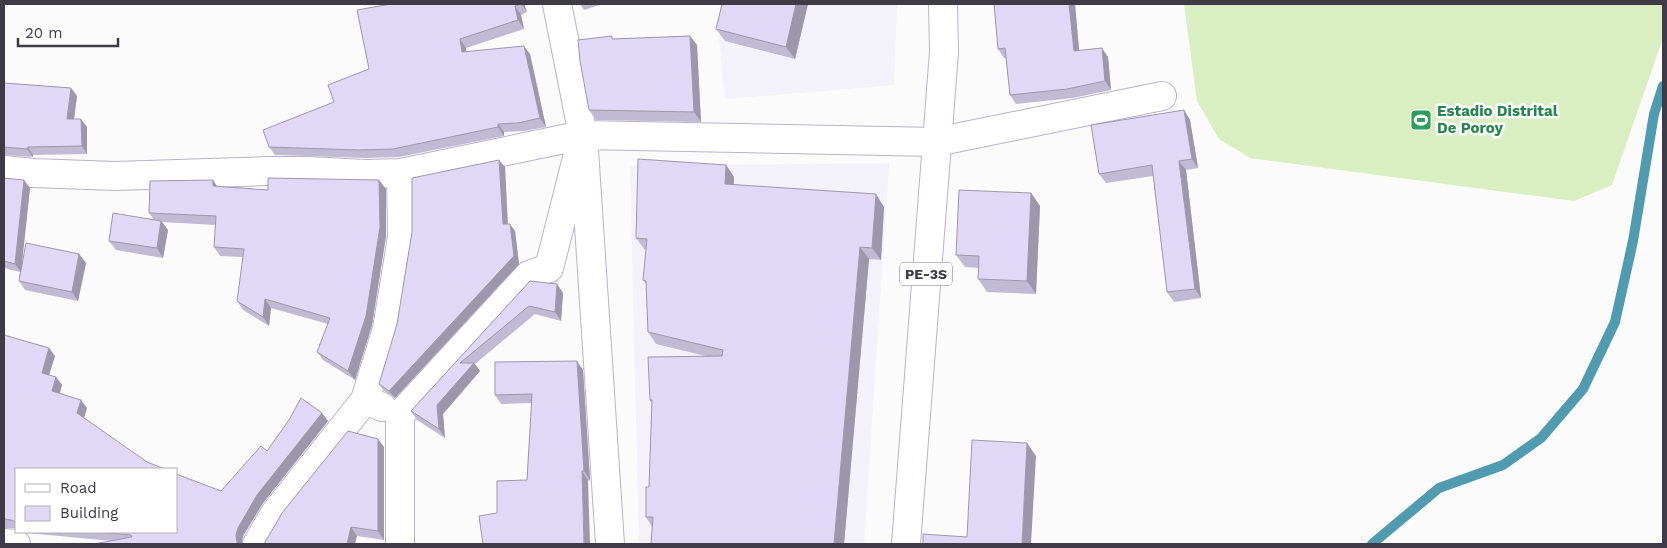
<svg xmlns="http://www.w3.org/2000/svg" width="1667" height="548" viewBox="0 0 1667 548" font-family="'Work Sans',sans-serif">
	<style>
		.built { fill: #f3f1f9 }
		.grass { fill: #d9efc1 }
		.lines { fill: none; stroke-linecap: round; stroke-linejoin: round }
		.stream { stroke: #509baf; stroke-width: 10 }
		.minor-casing { stroke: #bab1cf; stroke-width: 30 }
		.highway-casing { stroke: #bab1cf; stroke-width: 30 }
		.minor { stroke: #fff; stroke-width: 28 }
		.highway { stroke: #fff; stroke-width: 28 }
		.wall { fill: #c1bad4 }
		.shaded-wall { fill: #9d97ac }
		.building { fill: #e0d8f6; stroke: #9d97ac }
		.labels { text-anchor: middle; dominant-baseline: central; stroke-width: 5; stroke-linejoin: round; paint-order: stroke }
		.shield { fill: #fff; stroke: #78757e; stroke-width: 1 }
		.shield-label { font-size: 14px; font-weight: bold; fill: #3e3a46 }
		.leisure-label { font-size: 15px; font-weight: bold; fill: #27864d; stroke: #fff; text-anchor: start }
	</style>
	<rect width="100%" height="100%" fill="#fbfbfb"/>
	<path class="built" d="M726,4H897L894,85L725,99L719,38Z
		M889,163L864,544H639L630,166Z"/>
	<path class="grass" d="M1184,4H1663V38L1612,185L1574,201L1250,158L1219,139L1197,101Z"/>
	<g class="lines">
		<path class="stream" d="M1372,544L1439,488L1503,465L1541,438L1583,389L1615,322L1633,241L1654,114L1663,86"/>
		<g class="minor-casing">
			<path id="minor" d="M557,4L583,135L610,544
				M4,170L33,173L115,176L268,171H307L365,174L401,173L583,135L936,142L1162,96
				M365,400L387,329L402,237L401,173
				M4,543L16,544
				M257,544L275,513L365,400L382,407
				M400,544V415L529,275L549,268L577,158"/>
		</g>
		<g class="highway-casing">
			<path id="highway" d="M906,544L944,52L943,4"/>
		</g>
		<use href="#minor" class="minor"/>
		<use href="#highway" class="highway"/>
	</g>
	<path class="wall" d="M391,4H524L527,12L521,15L524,29L466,48V51L530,54L546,127L524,131L504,132V136L399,157L365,158L275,155L269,147L334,102L369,69Z
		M580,4H603L584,10Z
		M722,4H808L795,59L725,41L716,29Z
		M994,4H1075L1079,51L1108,57L1111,90L1073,98L1016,104L1010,95L1006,58H1004L998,49Z
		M690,36L697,45L701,122L596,120L589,110L613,39Z
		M4,83L71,88L77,96L74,119L87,127V154L33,155V157L4,155Z
		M1184,110L1190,120L1198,168L1186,170L1201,298L1174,302L1167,292L1153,176L1106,183L1099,174Z
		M726,165L734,177V184L884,207L881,260L869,259L844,544H651L652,527L646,517L649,487L652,404L650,400L706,356L656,344L648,332L646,284L643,280L646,250H645L636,238Z
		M505,167L508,224L515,231L519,264L395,398L384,391L379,384Z
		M4,178L30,188L22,262L79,254L86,263L78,301L25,290L19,281L20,272L4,268Z
		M218,186L268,190L386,189V236L372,325L355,380L323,360L317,352L328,324L271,308L269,326L243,310L237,301L243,257L220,256L214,247L216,225L162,222L168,230L163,258L116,250L109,241L154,220L149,213Z
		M1031,193L1040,206L1036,294L987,292L978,279V268L965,267L956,255Z
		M530,281L557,284L563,293L561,321L535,314L475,364L480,371L443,414L445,438L417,420L411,411Z
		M4,335L49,348L55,356L49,375L56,377L62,385L60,393L87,408L16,469V528H4Z
		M583,370L590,480L497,513L527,480L532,403L501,404L495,395Z
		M322,413L328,421L263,503L243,536L241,543L112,541L27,533L24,532H176L267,451Z
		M384,447V540L357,536L264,544Z"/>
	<path class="shaded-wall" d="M521,4H524L527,12Z
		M796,4H808L795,59L786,47Z
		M1069,4H1075L1080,60L1074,51Z
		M515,6L521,15L524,29L518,20Z
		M690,36L697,45L701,122L694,112Z
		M460,39L466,48L468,60L462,52Z
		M524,46L530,54L546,127L540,118Z
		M1102,48L1108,57L1111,90L1105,81Z
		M71,88L77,96L73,127L67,119Z
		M1184,110L1190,120L1198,168L1192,159Z
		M81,119L87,127V154L82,146Z
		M498,124L504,132V136L498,127Z
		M28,147L33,155V157L27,149Z
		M499,160L505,167L508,232L503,224Z
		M1179,161L1186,170L1201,298L1195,289Z
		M726,165L734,177L733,196L725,184Z
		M24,180L30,188L21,272L15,264Z
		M213,180L219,189L213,186Z
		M379,180L386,189V236L372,325L355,380L348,371Z
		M1031,193L1040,206L1036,294L1027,281Z
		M876,194L884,207L881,260L872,248Z
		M161,221L168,230L163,258L157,248Z
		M510,224L515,231L519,264L395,398L389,391Z
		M860,247L869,259L844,544H834L839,486Z
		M79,254L86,263L78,301L72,292Z
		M557,284L563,293L561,321L555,312Z
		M265,299L271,308L269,326L263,317Z
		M49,348L55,356L47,381L42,373Z
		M577,361L583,370L590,480L584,471Z
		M474,363L480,371L443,414L445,438L439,429L437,405Z
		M56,377L62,385L58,399L52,391Z
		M81,400L87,408L83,422L77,413Z
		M322,413L328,421L263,503L243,536L242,544H238L236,535L238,528L257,495Z
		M378,439L384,447V540L378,531Z
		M1027,443L1036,456L1031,544H1022Z
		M582,471L588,480L590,544H584Z
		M351,527L357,536L355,544H347Z"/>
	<path class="building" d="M391,4H521L515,6L518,20L460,39L462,52L524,46L540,118L518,123L498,124V127L393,149L359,150L269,147L263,130L334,102L328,85L369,69L357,10Z
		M722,4H796L786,47L716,29Z
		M994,4H1069L1074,51L1102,48L1105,81L1067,89L1010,95L1005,48L998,49Z
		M612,36V39L690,36L694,112L589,110L580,61L578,40Z
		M4,83L71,88L67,119H81L82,146L28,147L27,149L4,147Z
		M1184,110L1192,159L1179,161L1195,289L1167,292L1152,165L1099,174L1091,125Z
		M638,159L726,165L725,184L876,194L872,248L860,247L839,486L834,544H651L653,517H646V487H649L652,400H650L648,357L722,356L723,350L648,332L646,281L643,280L647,239L636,238Z
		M499,160L503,224H510L514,256L389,391L379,384L397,324L412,232V178Z
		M4,178L24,180L15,264L4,261Z
		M268,178L379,180L380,227L366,316L348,371L317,352L330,318L265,299L263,317L237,301L244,249L214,247L216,216L149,213L150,181L213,180V186L268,190Z
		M959,190L1031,193L1027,281L978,279L979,256L956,255Z
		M113,213L161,221L157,248L109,241Z
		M26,243L79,254L72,292L19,281Z
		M530,281L557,284L555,312L529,306L460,363H474L437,405L439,429L411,411Z
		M4,335L49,348L42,373L56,377L52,391L81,400L77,413L147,462L165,469H16V522L11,520L4,519Z
		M577,361L584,471H582L584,544H483L479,516L497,513V481L527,480L532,394L495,395V362Z
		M301,398L322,413L257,495L238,528L236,535L237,543L239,544H94L132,537L131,535L98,532H176V474L221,491L261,446L267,451L289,420Z
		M348,431L378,439V531L351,527L347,544H264L282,513Z
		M972,440L1027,443L1022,544H923V534L967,537Z"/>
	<defs>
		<g id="stadium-square" transform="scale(1.125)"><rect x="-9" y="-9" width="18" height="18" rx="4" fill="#2e9e5b" stroke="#fff"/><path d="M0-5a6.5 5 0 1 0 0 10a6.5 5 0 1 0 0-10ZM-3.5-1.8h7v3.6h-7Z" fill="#fff"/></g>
	</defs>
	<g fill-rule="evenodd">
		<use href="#stadium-square" x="1421" y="120"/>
	</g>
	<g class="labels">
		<rect class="shield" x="900" y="262.5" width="52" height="23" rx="4"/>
		<g class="shield-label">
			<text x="926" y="274">PE-3S</text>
		</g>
		<g class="leisure-label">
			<text x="1437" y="111">Estadio Distrital<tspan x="1437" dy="17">De Poroy</tspan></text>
		</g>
	</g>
	<rect width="1667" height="548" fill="none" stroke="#3e3a46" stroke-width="10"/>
	<rect x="15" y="468" width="162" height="65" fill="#ffffff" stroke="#b2b0b5"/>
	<rect x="25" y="484" width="25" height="8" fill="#ffffff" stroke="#b2b0b5"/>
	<text x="60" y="493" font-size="15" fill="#3e3a46">Road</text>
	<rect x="25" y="506" width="25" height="15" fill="#e0d8f6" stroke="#b2b0b5"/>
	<text x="60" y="518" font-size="15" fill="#3e3a46">Building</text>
	<path d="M18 38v8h100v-8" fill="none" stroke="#3e3a46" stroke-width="2.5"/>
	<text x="25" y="38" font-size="15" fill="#3e3a46" stroke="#ffffff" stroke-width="4" paint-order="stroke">20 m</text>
</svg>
